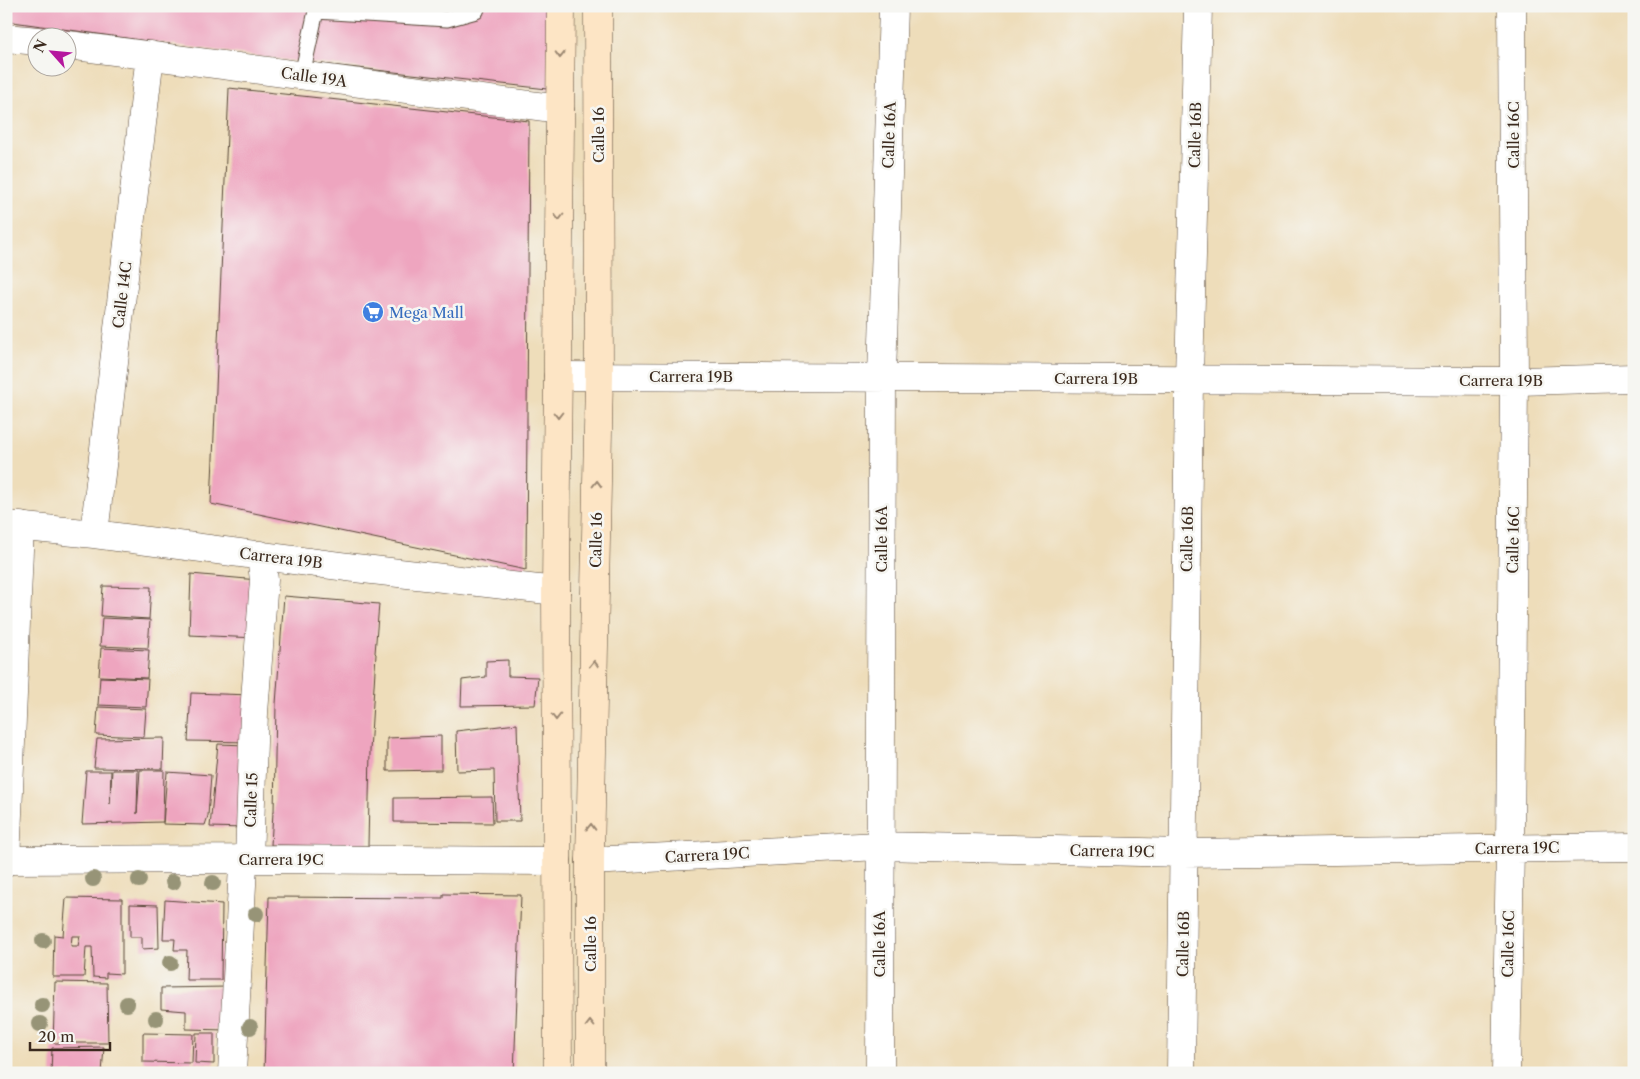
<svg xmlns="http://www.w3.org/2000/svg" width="1640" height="1079" viewBox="0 0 1640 1079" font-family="'Libre Caslon Text',serif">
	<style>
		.building { fill: #eea5bf; fill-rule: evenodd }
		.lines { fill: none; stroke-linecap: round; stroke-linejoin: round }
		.lane-casing { stroke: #564535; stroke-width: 17 }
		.street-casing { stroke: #564535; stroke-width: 29 }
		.secondary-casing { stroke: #564535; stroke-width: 29 }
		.lane { stroke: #fff; stroke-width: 15 }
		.street { stroke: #fff; stroke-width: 28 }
		.secondary { stroke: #fde5c5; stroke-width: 28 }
		.tree { fill: #979477 }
		.oneway { stroke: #9c8872 }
		.labels { text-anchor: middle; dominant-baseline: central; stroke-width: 5; stroke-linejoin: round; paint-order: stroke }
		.street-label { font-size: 15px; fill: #3b2a1e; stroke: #f6f6f2 }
		.shop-label { font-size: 15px; fill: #366cbe; stroke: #f6f6f2; text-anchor: start }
	</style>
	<rect width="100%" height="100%" fill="#f6f6f2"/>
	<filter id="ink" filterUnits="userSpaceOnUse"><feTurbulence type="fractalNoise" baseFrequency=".02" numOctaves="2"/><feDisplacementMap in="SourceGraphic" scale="10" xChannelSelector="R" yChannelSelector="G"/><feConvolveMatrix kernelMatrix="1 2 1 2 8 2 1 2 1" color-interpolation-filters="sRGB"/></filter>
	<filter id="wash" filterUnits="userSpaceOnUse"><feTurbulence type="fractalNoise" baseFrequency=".0096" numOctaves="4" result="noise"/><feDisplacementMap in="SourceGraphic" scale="20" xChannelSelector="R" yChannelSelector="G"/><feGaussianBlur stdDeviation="1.12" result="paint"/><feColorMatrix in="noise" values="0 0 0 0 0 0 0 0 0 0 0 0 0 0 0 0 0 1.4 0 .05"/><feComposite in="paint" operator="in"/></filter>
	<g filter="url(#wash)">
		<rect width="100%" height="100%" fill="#eeddba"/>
		<g id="blocks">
			<path class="building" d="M6,6H556V90L268,58L6,21Z
				M229,88L529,121L526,570L211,504Z
				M191,574L258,580L257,638L189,635Z
				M103,586L151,587L149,619L101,616Z
				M284,596L379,604L375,653L376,654L370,751L368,846L271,845L273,812H274L276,704Z
				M102,618L150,620L148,648L100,646Z
				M101,648L149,650L147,678L99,676Z
				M508,660V676L538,677L535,705L461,706L462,680L486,677V661Z
				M100,677L148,679L146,707L98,705Z
				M191,693L252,695L249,742L188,741Z
				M98,707L146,709L144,737L96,735Z
				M517,724L520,821H495L494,770L457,771L456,731Z
				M441,736V770L387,771V738Z
				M164,738L163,769L94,768L97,739Z
				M218,744L247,745L244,828L210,827Z
				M112,770H138L137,814L140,770H164L163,822L82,824L86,771H111L110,804Z
				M167,772L211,775L208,816L205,825L163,824Z
				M492,797L493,823L394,822V798Z
				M443,894L521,895L514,1073H264L269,897L443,898Z
				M66,898L122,899V974L106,973V978L93,977L92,947H86L84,977H53L54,935L63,936ZM72,936H80L78,946H71Z
				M165,900L222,904L221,980H186L187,950H174L175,939H163Z
				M130,904L158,905L159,948L142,949V937H130Z
				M55,982L107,983L108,1043H53Z
				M227,987L226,1030L186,1029V1011L161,1009V988Z
				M143,1033L193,1034L192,1063L143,1062Z
				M196,1033H214V1064L195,1063Z
				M104,1047L102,1073H51L52,1048Z
				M140,1070H191V1073H140Z"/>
		</g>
	</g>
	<g filter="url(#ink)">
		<use href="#blocks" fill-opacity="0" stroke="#564535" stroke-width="1"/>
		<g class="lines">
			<g class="lane-casing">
				<path id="lane" d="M317,6L316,11L447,19L476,11L478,6
					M302,75L316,11"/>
			</g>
			<g class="street-casing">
				<path id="street" d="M6,38L38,41
					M68,45L560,109
					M558,376L1514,381L1634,378
					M6,525L94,534L355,568L556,591
					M94,534L150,55
					M6,860L249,859L557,861
					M590,861L879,846L1184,853L1634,847
					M6,862L20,526
					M232,1073L243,866L249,859L254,713L264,580L261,555
					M880,1073L882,377L893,6
					M1181,1073L1189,379L1198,6
					M1506,1073L1510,848L1514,381L1512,6"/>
			</g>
			<g class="secondary-casing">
				<path id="secondary" d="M558,1073L556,591L561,6
					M590,1073V861L599,376L598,6"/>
			</g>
			<use href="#lane" class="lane"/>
			<use href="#street" class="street"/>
			<use href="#secondary" class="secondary"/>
		</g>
		<g class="tree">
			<circle cx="93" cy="879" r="8"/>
			<circle cx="139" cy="880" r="8"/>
			<circle cx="173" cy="882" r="8"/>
			<circle cx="213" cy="883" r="8"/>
			<circle cx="256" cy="914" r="8"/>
			<circle cx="43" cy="941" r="8"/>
			<circle cx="170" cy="963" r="8"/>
			<circle cx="127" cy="1004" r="8"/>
			<circle cx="42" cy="1005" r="8"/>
			<circle cx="156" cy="1019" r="8"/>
			<circle cx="40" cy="1024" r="8"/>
			<circle cx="250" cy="1027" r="8"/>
		</g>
		<defs><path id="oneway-chevron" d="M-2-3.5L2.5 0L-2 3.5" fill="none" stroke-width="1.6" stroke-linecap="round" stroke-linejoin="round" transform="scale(1.25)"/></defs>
		<g class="oneway">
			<use href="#oneway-chevron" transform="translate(560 55) rotate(91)"/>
			<use href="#oneway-chevron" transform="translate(559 217) rotate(90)"/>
			<use href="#oneway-chevron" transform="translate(558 415) rotate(90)"/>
			<use href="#oneway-chevron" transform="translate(597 484) rotate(-89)"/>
			<use href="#oneway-chevron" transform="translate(594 664) rotate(-89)"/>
			<use href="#oneway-chevron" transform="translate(556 717) rotate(90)"/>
			<use href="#oneway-chevron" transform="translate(591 827) rotate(-89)"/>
			<use href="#oneway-chevron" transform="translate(590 1024) rotate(-90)"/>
		</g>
	</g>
	<defs>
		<g id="supermarket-disc" transform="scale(1.125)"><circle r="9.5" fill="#3f7fe0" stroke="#f6f6f2"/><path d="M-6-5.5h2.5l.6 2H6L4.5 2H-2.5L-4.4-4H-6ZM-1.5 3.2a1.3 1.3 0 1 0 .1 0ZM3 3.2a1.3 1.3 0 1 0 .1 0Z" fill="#fff"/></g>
	</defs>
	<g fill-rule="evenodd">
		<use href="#supermarket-disc" x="373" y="312"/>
	</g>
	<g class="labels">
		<g class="street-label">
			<text transform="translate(314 77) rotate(8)">Calle 19A</text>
			<text transform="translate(598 135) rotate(-90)">Calle 16</text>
			<text transform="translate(889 135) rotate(-88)">Calle 16A</text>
			<text transform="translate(1195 135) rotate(-89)">Calle 16B</text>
			<text transform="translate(1513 135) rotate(-90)">Calle 16C</text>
			<text transform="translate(122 295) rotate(-83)">Calle 14C</text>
			<text x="691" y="376">Carrera 19B</text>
			<text x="1096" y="378">Carrera 19B</text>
			<text x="1501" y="380">Carrera 19B</text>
			<text transform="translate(881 539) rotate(-90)">Calle 16A</text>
			<text transform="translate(1187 539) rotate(-89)">Calle 16B</text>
			<text transform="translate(596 540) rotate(-89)">Calle 16</text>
			<text transform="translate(1513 540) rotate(-89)">Calle 16C</text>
			<text transform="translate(281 558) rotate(7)">Carrera 19B</text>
			<text transform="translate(251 800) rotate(-88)">Calle 15</text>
			<text transform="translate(1517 848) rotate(-1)">Carrera 19C</text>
			<text transform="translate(1112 851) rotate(1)">Carrera 19C</text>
			<text transform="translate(707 855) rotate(-3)">Carrera 19C</text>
			<text x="281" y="859">Carrera 19C</text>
			<text transform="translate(590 944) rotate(-90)">Calle 16</text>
			<text transform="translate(879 944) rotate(-90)">Calle 16A</text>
			<text transform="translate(1183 944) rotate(-89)">Calle 16B</text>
			<text transform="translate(1508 944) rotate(-89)">Calle 16C</text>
		</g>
		<g class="shop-label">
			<text x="389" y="312">Mega Mall</text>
		</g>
	</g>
	<rect width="1640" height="1079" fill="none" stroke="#f6f6f2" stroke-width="25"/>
	<g transform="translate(52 52) rotate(297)"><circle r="24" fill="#f6f6f2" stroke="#aba49d"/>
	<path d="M0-4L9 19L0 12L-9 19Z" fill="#b5179e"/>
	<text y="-8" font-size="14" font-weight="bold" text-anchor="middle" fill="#3b2a1e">N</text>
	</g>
	<path d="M30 1042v8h80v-8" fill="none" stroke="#3b2a1e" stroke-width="2.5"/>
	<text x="38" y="1042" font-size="15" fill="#3b2a1e" stroke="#f6f6f2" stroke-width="4" paint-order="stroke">20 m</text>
</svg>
